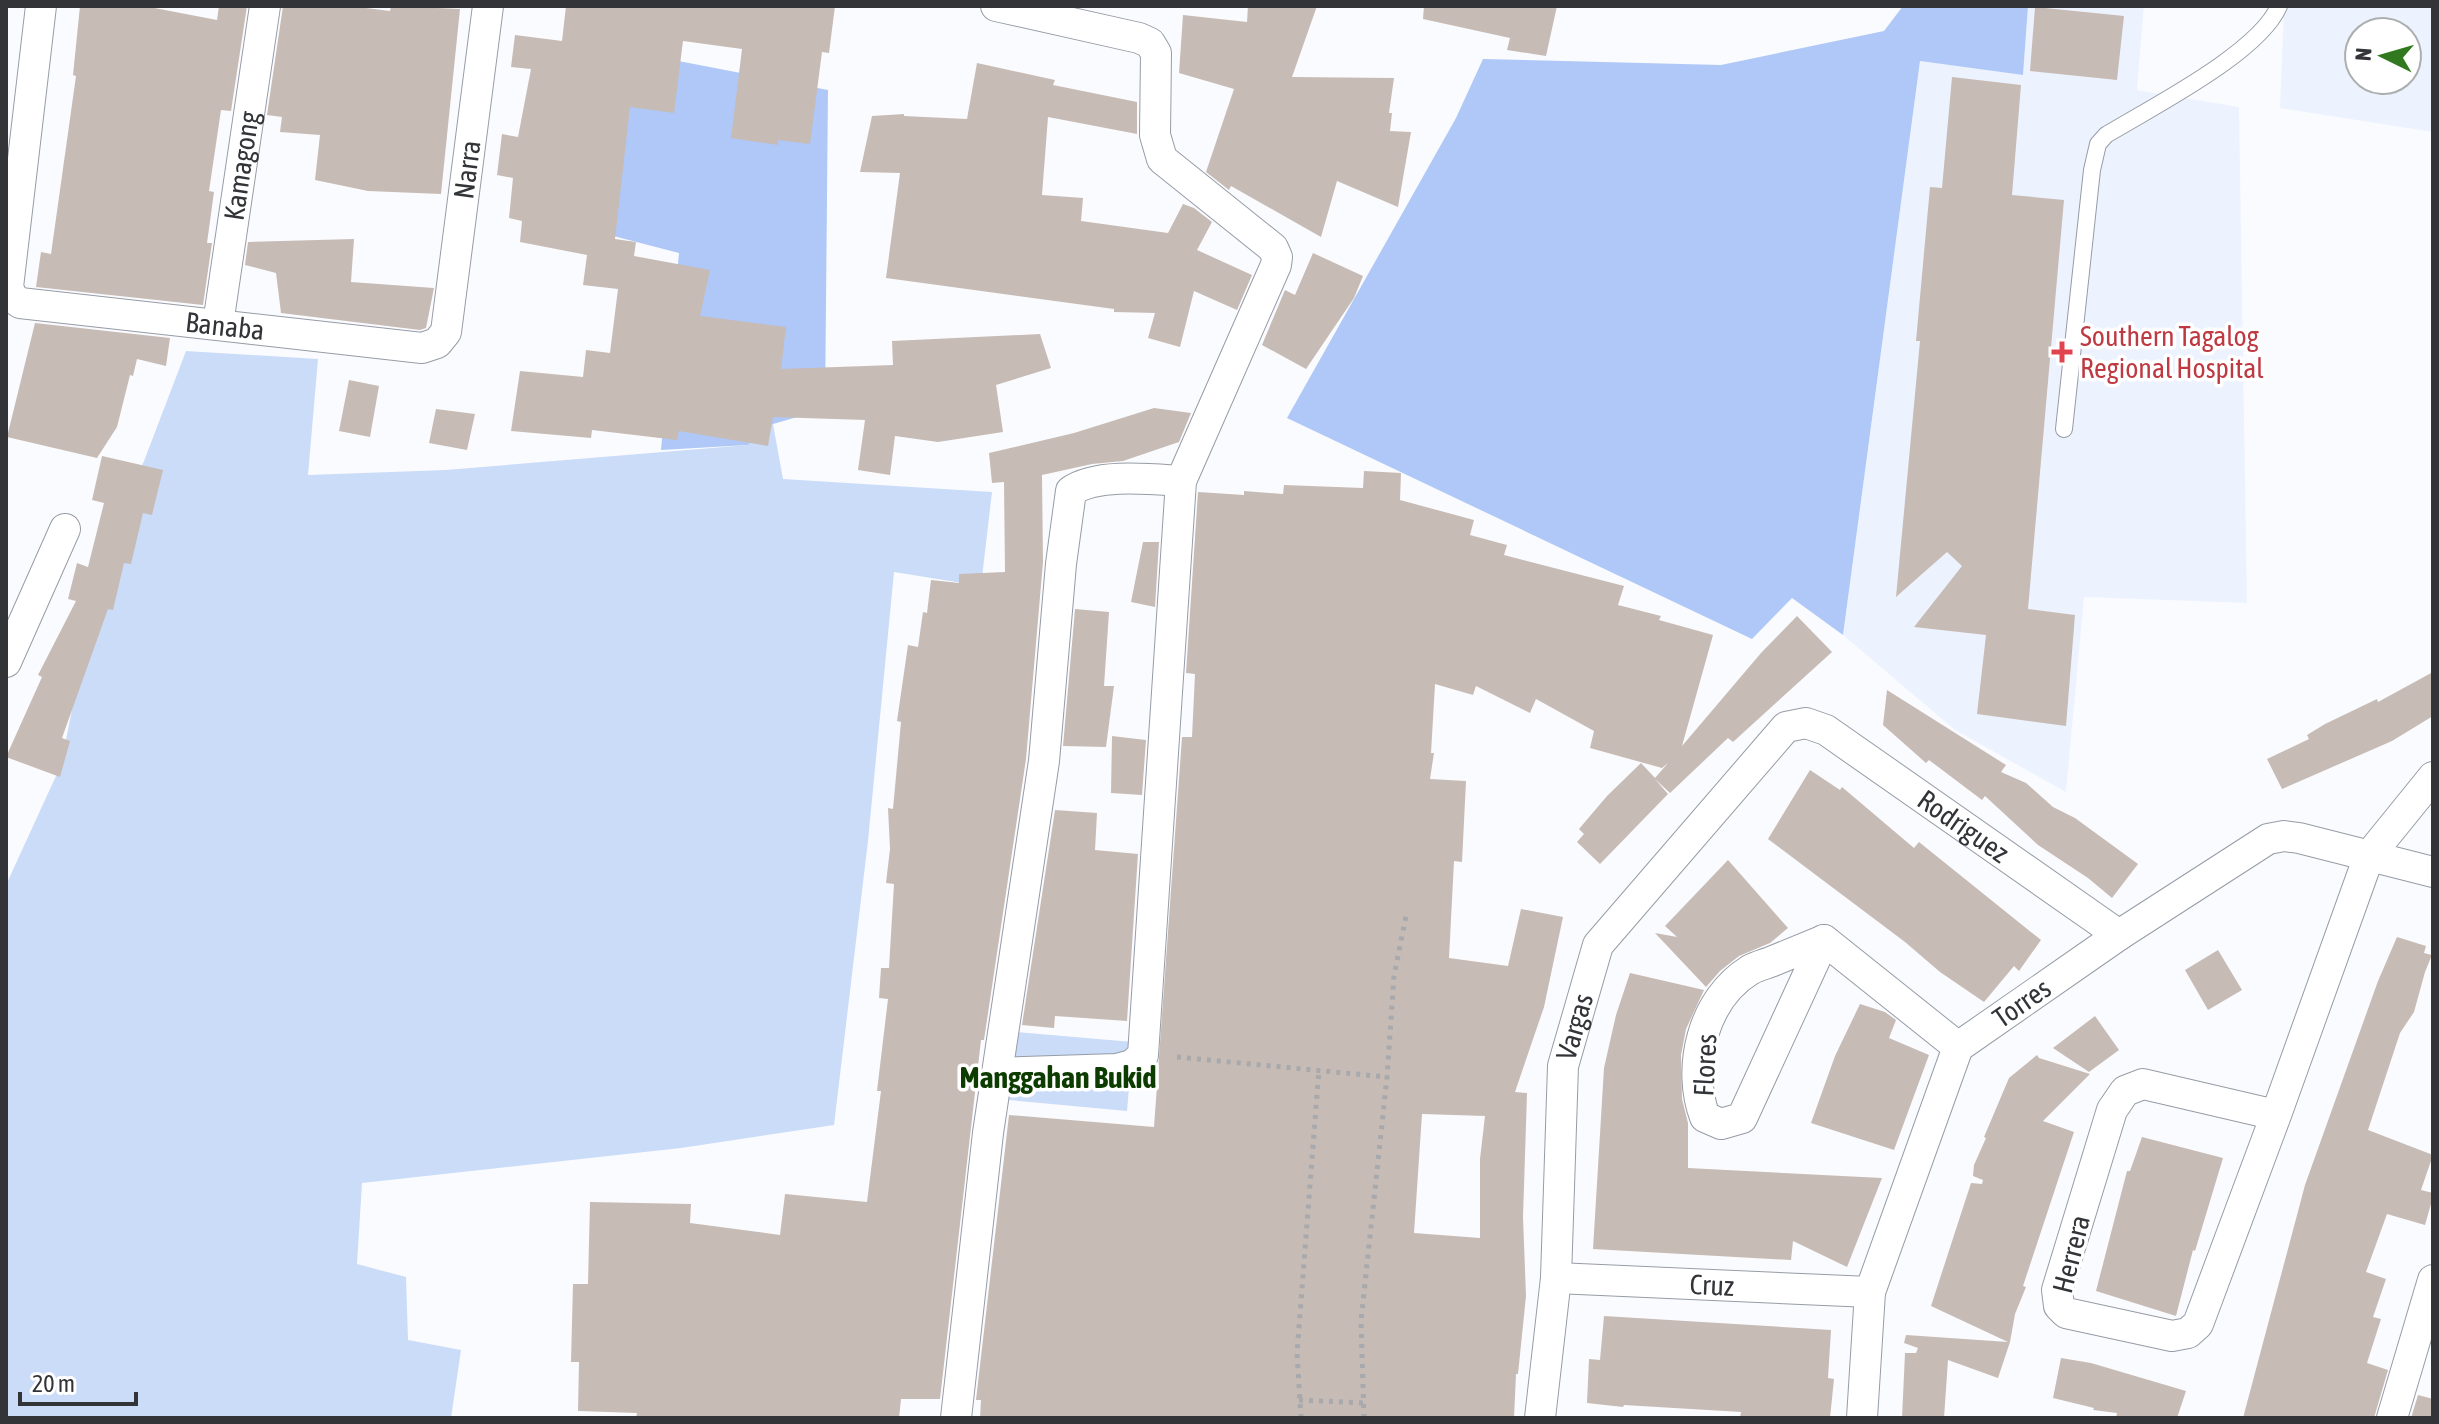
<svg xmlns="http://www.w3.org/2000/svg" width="2439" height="1424" viewBox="0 0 2439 1424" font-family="'Asap Condensed',sans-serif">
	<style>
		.built { fill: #edf3fe; fill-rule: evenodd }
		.green { fill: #cbdcf9 }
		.forest { fill: #afc8f7 }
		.building { fill: #c7bbb5; fill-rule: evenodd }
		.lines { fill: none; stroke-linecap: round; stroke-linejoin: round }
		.lane-casing { stroke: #969ca6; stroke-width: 18 }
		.street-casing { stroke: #969ca6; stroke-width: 32 }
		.path { stroke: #a7a9ac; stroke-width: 5; stroke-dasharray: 4 6; stroke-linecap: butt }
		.lane { stroke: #fff; stroke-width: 16 }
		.street { stroke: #fff; stroke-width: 30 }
		.health-dot { fill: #e0444e; stroke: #fff; stroke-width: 3 }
		.labels { text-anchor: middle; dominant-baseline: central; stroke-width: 7; stroke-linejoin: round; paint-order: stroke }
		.street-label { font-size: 28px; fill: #323438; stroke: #fff }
		.health-label { font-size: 28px; fill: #be3a42; stroke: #fff; text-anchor: start }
		.neighbourhood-label { font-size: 30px; font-weight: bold; fill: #0d3c00; stroke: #fff }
	</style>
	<rect width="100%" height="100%" fill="#fafbfe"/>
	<path class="built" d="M2028,6H2144L2137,90L2239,107L2247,603L2084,597L2066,792L1955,730L1843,635L1920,61L2023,75Z
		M2284,6H2433V132L2280,108ZM2359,32H2407V80H2359Z"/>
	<path class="green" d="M186,351L318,359L308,475L446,470L748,445L773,424L783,479L992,492L981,586L894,572L868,841L834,1125L681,1148L362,1183L357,1264L406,1277L408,1340L461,1350L451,1418H6V885L61,765L103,553L144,461Z
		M1016,1032L1133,1042L1127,1111L1009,1100Z"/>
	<path class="forest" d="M1903,6H2028L2023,75L1920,61L1843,635L1792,598L1752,639L1287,418L1456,118L1483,59L1721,65L1884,31Z
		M585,43L828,90L825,409L773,424L748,445L661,450L679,253L567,224Z"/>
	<path class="building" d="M80,6H144L217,20L219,6H247L231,111L221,110L209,191L214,192L207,243H212L203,305L36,287L41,252L51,254L76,76L73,75Z
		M283,6H350L390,11L391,6L460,9L441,194L368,191L315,180L320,135L280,132L282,117L267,115Z
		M566,6H835L829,53L822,52L810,144L778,140V145L731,138L742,49L683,41L674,113L630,107L615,239L636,242L634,256L710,270L700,316L786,327L781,369L893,365L892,341L1040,334L1051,368L996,385L1003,432L938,442L895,436L890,475L858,470L865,420L773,417L768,446L679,431L677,440L592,430L591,438L511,431L520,371L583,377L586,350L610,353L618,289L583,285L587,255L520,242L522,221L509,218L513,178L497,175L502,134L518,137L531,69L511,67L515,35L562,41Z
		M1248,6H1317L1292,77L1394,78L1389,113H1392L1390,131L1411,132L1398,207L1337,181L1321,237L1231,186L1229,190L1206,172L1234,89L1179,73L1183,15L1247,22Z
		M1424,6H1557L1546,56L1507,50L1510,38L1423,19Z
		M2035,7L2124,16L2117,80L2030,71Z
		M977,63L1055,80L1053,85L1137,102V134L1048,117L1042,195L1083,198L1081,221L1168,233L1183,204L1194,208L1212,222L1197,250L1252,275L1237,310L1194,291L1180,347L1148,338L1155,313L1114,312V309L886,278L900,173L860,172L872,116L904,114V116L967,119Z
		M1952,77L2021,85L2012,195L2064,200L2028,609L2075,615L2066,726L1977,714L1986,635L1914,627L1962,566L1947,552L1896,597L1920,341H1916L1930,187L1942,188Z
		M354,239L351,282L434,288L426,328L420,330L281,313L276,273L245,265L248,242Z
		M1313,253L1363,276L1354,298L1306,369L1262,345L1285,290L1295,295Z
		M35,323L170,338L166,366L137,359L133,376L130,375L117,427L97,458L7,437Z
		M349,380L379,386L370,437L339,431Z
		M1154,408L1191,413L1179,442L1123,461L1092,464L1042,475L1043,562L1026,759L984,1040H981L940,1399H901L899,1418H636L637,1413L578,1411L579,1362H571L573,1284H588L590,1202L691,1204L690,1223L780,1235L785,1194L867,1202L881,1091H877L888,999L879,998L881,968H889L894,884L886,883L890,849L888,808L893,809L901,722L897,721L908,645L918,647L923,612L927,613L931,580L959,583V574L1005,572L1004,482L992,483L989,453L1074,433Z
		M436,409L475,414L467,450L429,443Z
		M102,456L163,470L152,515L143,513L131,564L124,563L113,610L108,609L62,738L70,741L60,777L6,757L42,677L38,675L76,601L68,599L77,563L88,567L104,503L92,500Z
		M1364,471L1401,473L1400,500L1474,520L1470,535L1507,545L1504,555L1624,586L1618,605L1661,616L1659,620L1713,635L1682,746L1761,653L1797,616L1832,652L1733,742L1728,738L1670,793L1655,779L1668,794L1600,864L1577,842L1584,834L1579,829L1607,796L1641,763L1655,778L1668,763L1662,768L1590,748L1594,731L1536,699L1530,713L1476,686L1473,695L1435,684L1431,753H1434L1430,779L1466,781L1462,862L1454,861L1449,958L1508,966L1521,909L1563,917L1544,1007L1515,1092L1527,1093L1523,1217L1526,1296L1518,1374H1516L1514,1418H980L981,1400H976L1009,1115L1154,1127L1182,737H1192L1195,674L1186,673L1198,492L1244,495V491L1283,494L1284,485L1363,488ZM1422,1114L1485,1116L1480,1159V1238L1414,1233Z
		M1143,542H1159L1155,607L1131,602Z
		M1075,609L1109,612L1104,686H1114L1106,747L1063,746Z
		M2433,672V716L2392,741L2282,789L2267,759L2309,739L2307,735L2325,724L2377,699L2378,702Z
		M1887,690L2006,765L2001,772L2026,783L2053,807L2075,818L2138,864L2112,898L2088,878L2038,845L1985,796L1982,800L1929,760L1926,763L1883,725Z
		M1112,736L1146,740L1142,795L1111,793Z
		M1810,770L1840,790L1842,787L1914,848L1919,842L2041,940L2019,971L2014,966L1984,1002L1940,972L1905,942L1768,839Z
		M1055,810L1097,813L1095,850L1138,854L1127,1021L1055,1016L1054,1028L1022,1025Z
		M1728,860L1788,928L1770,943L1739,956L1720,971L1706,987L1655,933L1677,937L1665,926Z
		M2397,937L2426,946L2424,953L2432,955L2425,972L2414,1012L2400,1033L2368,1130L2433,1155L2421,1190L2433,1193V1197L2425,1225L2387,1214L2366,1272L2386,1279L2373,1317L2381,1319L2367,1363L2388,1370L2374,1418H2243L2305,1185L2378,981Z
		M2218,950L2242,990L2208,1010L2185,970Z
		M1630,973L1704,990L1686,1029L1681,1055L1682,1099L1688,1123V1168L1882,1178L1847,1267L1793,1241L1791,1260L1593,1249L1604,1068L1616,1015Z
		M1860,1004L1885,1012L1896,1020L1889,1038L1929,1055L1894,1150L1811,1123L1835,1056Z
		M2095,1016L2119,1050L2089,1072L2053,1048Z
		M2037,1055L2039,1058L2090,1074L2043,1121L2074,1132L2023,1286L2026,1287L2015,1314L2010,1342L1998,1378L1948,1360L1944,1418H1902L1905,1353H1916L1918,1348L1904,1343L1906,1335L2008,1342L1931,1306L1971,1183L1982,1184L1983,1180L1973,1176L1974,1165L1986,1138L1984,1137L2009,1078Z
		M2142,1137L2223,1158L2195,1251L2193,1250L2176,1316L2096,1291L2127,1171H2130Z
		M1604,1316L1831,1330L1828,1378L1834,1379L1830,1418H1740L1741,1412L1624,1405L1623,1407L1587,1403L1589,1359L1600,1360Z
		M2061,1358L2091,1363L2186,1391L2177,1418H2116L2117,1413L2093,1410L2094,1408L2053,1398Z
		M2418,1395L2433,1399V1418H2411Z"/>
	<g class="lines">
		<g class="lane-casing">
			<path id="lane" d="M2064,429L2092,170L2098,144L2106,135C2152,107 2259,53 2279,6"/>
		</g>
		<g class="street-casing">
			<g id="street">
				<path id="s1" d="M41,6L8,287L12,297L20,303L422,348L437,343L446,332L488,6"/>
				<path d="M996,6L1139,38L1150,43L1156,53L1155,135L1162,159L1273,248L1277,257L1276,265L1181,481L1143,1055L1132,1065L1117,1069L997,1073"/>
				<path id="s2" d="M218,324L265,6"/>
				<path d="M6,662L65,529"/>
				<path d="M1824,940L1742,1118L1721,1124L1705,1117C1686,1067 1703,999 1750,970C1757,966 1766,964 1773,961C1790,954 1807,947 1824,940Z"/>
				<path d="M1824,940L1958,1047"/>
				<path d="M2276,1115L2143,1084L2125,1091L2112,1110L2057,1290L2059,1306L2066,1313L2172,1336L2188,1333L2198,1324L2276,1115L2369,856L2433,777"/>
				<path id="s3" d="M1556,1278L1870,1292"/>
				<path d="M956,1418L988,1133L1044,761L1061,564L1071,491C1097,473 1151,479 1181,481"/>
				<path id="s4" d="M1540,1418L1556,1278L1563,1066L1598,945L1786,727L1806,723L1826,730L2119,935"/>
				<path id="s5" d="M1862,1418L1870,1292L1958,1047L2119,935L2268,839L2284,836L2299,838L2433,872"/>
				<path d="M2392,1418L2433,1280"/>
			</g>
		</g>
		<path class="path" d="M1177,1057L1387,1077
			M1299,1400L1365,1403
			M1301,1418L1297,1353L1319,1069
			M1364,1418L1361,1321L1387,1077L1394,976L1407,911"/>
		<use href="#lane" class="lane"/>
		<use href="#street" class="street"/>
	</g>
	<path class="health-dot" d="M2058 340h8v8h8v8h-8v8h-8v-8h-8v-8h8z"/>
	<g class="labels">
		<g class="street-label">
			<text stroke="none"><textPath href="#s2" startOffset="160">Kamagong</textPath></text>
			<text stroke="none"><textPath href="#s1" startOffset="902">Narra</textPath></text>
			<text stroke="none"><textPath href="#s1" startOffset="510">Banaba</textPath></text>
			<text stroke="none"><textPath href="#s4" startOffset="976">Rodriguez</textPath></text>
			<text stroke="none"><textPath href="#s5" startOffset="464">Torres</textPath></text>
			<text stroke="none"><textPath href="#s4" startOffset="394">Vargas</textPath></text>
			<text transform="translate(1705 1065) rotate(-87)">Flores</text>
			<text transform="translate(2071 1254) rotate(-76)">Herrera</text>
			<text stroke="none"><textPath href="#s3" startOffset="156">Cruz</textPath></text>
		</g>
		<g class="health-label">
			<text x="2080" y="336">Southern Tagalog<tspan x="2080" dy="32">Regional Hospital</tspan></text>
		</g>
		<g class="neighbourhood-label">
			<text x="1058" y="1077">Manggahan Bukid</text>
		</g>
	</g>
	<rect width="2439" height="1424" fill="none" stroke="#323438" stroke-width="16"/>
	<g transform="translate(2383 56) rotate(275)"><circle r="38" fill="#ffffff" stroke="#adaeaf" stroke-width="2"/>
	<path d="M0-6L14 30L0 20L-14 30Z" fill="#31791e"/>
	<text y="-12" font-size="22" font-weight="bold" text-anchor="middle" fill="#323438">N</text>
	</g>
	<path d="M20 1392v12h116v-12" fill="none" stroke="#323438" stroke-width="4"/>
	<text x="32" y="1392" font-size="24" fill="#323438" stroke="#ffffff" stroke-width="6" paint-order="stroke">20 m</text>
</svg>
